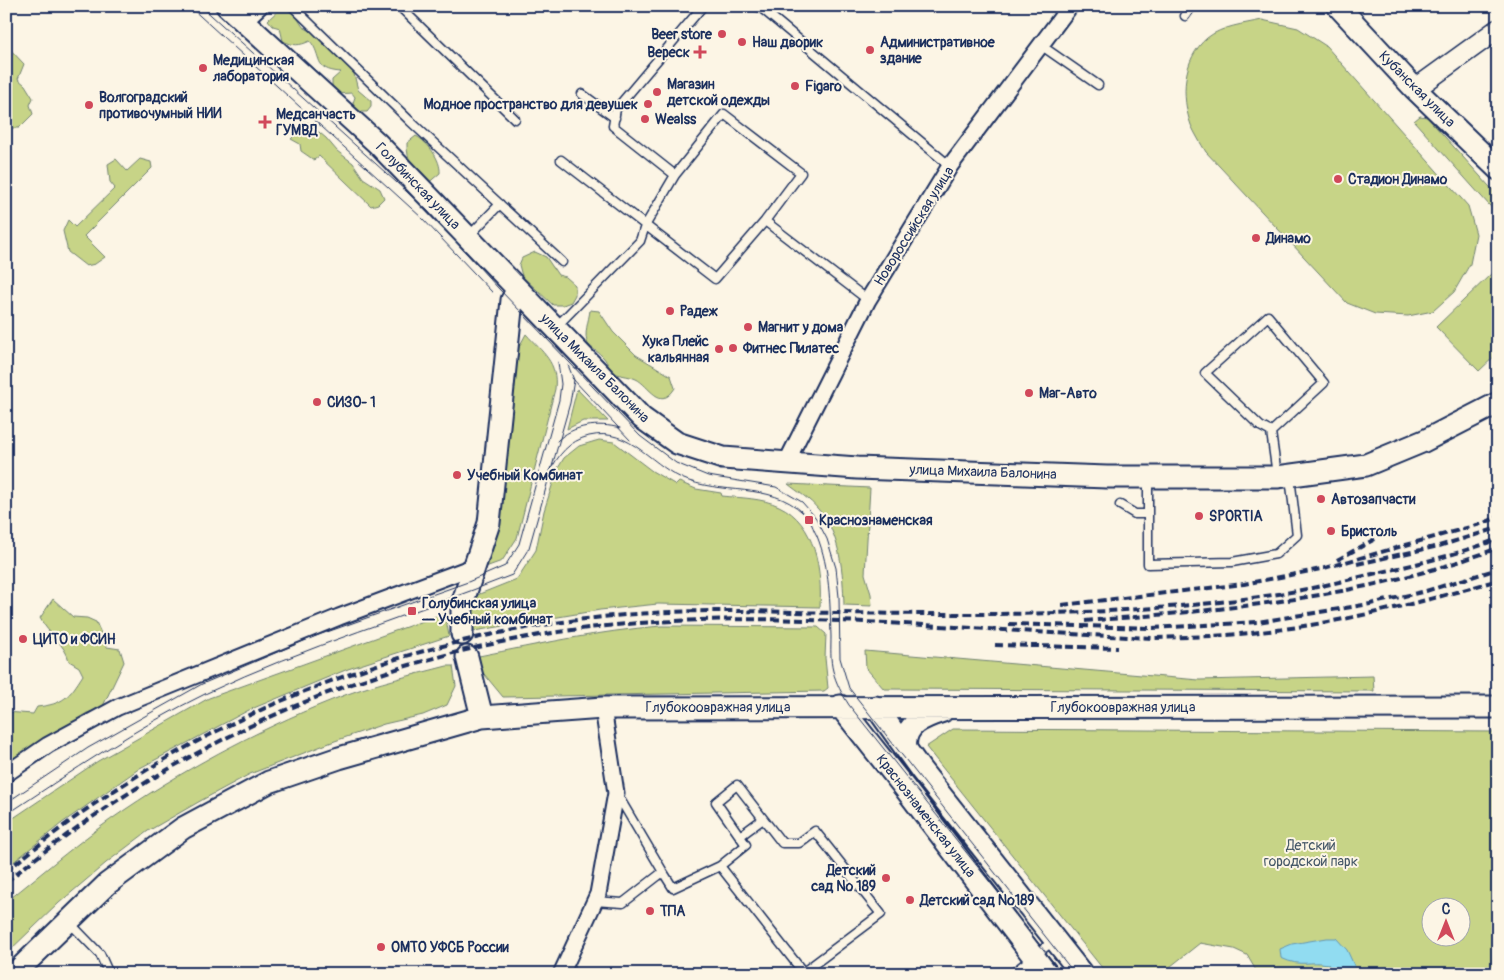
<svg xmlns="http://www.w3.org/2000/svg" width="1504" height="980" viewBox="0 0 1504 980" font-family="Pangolin,sans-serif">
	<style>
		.green { fill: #c7d487; stroke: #718272; fill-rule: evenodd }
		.water { fill: #91dcf1; stroke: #6297b6 }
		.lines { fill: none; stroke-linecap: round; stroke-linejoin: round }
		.service-casing { stroke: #1b2f5e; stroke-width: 11 }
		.minor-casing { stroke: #1b2f5e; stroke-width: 19 }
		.tertiary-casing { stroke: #1b2f5e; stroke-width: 22 }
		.secondary-casing { stroke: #1b2f5e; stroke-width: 25 }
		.service { stroke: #fcf5e5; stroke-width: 8 }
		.minor { stroke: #fcf5e5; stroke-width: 15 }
		.tertiary { stroke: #fcf5e5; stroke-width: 19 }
		.secondary { stroke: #fcf5e5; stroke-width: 21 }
		.tram { stroke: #1b2f5e; stroke-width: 1 }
		.rail { stroke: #1b2f5e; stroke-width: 4; stroke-dasharray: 8 4; stroke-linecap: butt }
		.poi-dot { fill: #d1495b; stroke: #fcf5e5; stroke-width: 2 }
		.labels { text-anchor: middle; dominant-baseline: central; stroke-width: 4; stroke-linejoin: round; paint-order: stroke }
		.poi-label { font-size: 14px; font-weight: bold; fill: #1b2f5e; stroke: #fcf5e5; text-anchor: start }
		.street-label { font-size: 14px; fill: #1b2f5e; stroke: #fcf5e5 }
		.park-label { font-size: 14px; fill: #465868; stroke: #fcf5e5 }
	</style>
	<rect width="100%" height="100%" fill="#fcf5e5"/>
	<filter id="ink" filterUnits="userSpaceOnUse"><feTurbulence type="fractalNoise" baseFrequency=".02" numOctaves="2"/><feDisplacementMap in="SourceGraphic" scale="10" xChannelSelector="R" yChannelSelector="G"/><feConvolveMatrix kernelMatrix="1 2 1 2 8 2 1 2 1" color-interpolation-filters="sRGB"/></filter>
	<g filter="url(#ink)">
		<path class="green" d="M283,6L294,13L303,27L320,36L337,57L348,66L354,74L358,90L371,101V107L367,112H360L354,109L353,103L355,97L352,93L336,94L332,86V80L341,72C312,70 323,56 310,41C299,46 294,46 283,41L280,28L273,26L268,20Z
			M1262,20L1298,28L1326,46L1468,206L1476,234L1470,264L1454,292L1433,311L1408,316L1375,314L1347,303L1206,152C1201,144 1195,134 1191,125C1181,97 1182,59 1207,38C1222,26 1244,24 1262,20Z
			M6,45L24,64L18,79L25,85L33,98L30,105L33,114L19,128H9Z
			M1420,116L1427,117L1498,196V215L1414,121Z
			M301,121L308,123L326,138L337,151L353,163L363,178L380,189L384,198L378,204L371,206L319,156L314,160L301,151L300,144L291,139L300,130Z
			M416,136C428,142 441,160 440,173L426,185C415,173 406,160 407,143Z
			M116,159L127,171L140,159L151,162L152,168L84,236L105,257L95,264L86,266L68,252L63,231L68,220L75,227L115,188L110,182L108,164Z
			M535,252L546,257L558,275L566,277L575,285V295L571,302L563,305H553L522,276L519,265L522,258Z
			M1492,273L1498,279V353L1479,371L1436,327Z
			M590,310L599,311L613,332L636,355L671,376L675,388C660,412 649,385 636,379C630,376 623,376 617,374C609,371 608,362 603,357C599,352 592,349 588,344C583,335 589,320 590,310Z
			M526,334C543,353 558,362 555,389L517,538L502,561L480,569L495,521L519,347Z
			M577,389L608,421H583L567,429Z
			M599,440L614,442L652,471L676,485L679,482L696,489L721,493L722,496C741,498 762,498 779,506C816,523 822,571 820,607L658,604L600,610L468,632L472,597L517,579L536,550L544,511L557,470L564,458L579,446Z
			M788,484L870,488L865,574L871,594L872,606L844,605C843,573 841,534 818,509C810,499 798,492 788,484Z
			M53,599L73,617L87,618L96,622L107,647L120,649L124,662L102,708L87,713L6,763V712L33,714L37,707C64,704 69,697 83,675L79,667L69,661C66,645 48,634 40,618Z
			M442,614L446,619L449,636L348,669L249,710L140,768L62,823L6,868V823L98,761L209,698Z
			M661,626L818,627L826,634L825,658L828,688L824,691L503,697L475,663L479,656C540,644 599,631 661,626Z
			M865,651L1199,680L1373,676L1374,691L884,689L866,668Z
			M447,666H453L456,686L447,705L423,715L384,724L332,742L250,774L202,800L148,831L106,863L59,903L6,954V902C46,870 84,837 126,809C191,765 271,723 345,695C377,683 413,675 447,666Z
			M953,729L1498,732V974H1258L1247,955L1234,949L1200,943L1161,974H1107L926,747ZM1432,908H1462V938H1432Z"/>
		<path class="water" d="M1327,938H1336L1347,950L1358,974H1333L1328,964C1309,960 1302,968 1281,958L1280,949L1292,944Z"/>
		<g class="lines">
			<g class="service-casing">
				<path id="service" d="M292,6L410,121L562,262
					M399,6L515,119
					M749,6L760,7L950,166
					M1185,16L1192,6
					M1042,46L1098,85
					M582,94L615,118
					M561,160L715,279L765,221L801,173L724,114L675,175
					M765,221L868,300
					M469,236L500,204
					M556,327L640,241L645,226L675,175L613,126L616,109L703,6
					M1271,432L1324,383L1268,316L1205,373L1260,426L1271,432L1277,475
					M1148,479V564L1232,562L1276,554L1297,535L1290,477
					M1120,505L1135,514H1148
					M617,794L663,872
					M740,836L763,819
					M594,901L623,903L663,872L673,888L720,866
					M69,922L100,954L109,974
					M801,974L881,914L815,831L799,843H782L737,785L716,802L746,845L720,866L803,972
					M1012,974L1053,941"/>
			</g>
			<g class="minor-casing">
				<path id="minor" d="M244,21L260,6
					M786,463L868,300L950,166L1070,6
					M6,774L48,745L118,707L339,617L475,566
					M561,974L598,894L616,793L603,708"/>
			</g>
			<g class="tertiary-casing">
				<path id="tertiary" d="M1415,89L1498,29"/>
			</g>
			<g class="secondary-casing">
				<path id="secondary" d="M227,6L377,143L642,418L677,443L723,458L857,468L1107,477H1277L1366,465L1424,441L1498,403
					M1338,6L1415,89L1498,169
					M462,634V604L489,523L512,300L517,290
					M467,657L482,717
					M840,706L904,787L1047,974
					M876,707L921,770L1082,974
					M906,749C902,725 924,717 943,711
					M14,974L107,884L183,828L269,782L339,758L482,717L603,708L1498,707"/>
			</g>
			<use href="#service" class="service"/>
			<use href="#minor" class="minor"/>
			<use href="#tertiary" class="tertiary"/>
			<use href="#secondary" class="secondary"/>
			<path class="tram" d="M189,6L422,218L492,292
				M201,6L427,210L499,289L640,436L676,463L708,476L776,487L802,502L816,518L827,539L836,568L839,597L840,658L849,688L1075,974
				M572,378L630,440
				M557,441C573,425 598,422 620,428
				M549,473C558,455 569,441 589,436C631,426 653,469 689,481C729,495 778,482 809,519C812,524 814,531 817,536C830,568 830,603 831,637C831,647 830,660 833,671C836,683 842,694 849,705L1063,974
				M6,803L88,748L202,684L313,637L468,582L505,566L519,544L559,400L561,384L558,362
				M6,815C71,772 137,727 207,693C306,646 411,615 512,575L529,548L570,403L574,380L568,365"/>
			<path class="rail" d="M1337,560L1375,539
				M1357,564L1439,546L1498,528
				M1062,605L1244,584L1321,569L1484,523L1498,517
				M1085,621C1223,610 1366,598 1498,548
				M1009,624L1153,628L1258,622L1370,604L1426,591L1498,569
				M995,645L1118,648
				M6,871C37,847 67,822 100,800C262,690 455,625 651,613C713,609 776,612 839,613C987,615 1139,617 1285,593C1316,588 1347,580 1377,573C1418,564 1459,554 1498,539
				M6,882C192,729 414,636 656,622C821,612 989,632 1154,638C1190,637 1225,636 1260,632C1341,623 1420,603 1498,580"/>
		</g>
	</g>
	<g class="poi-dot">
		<circle cx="722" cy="34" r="5"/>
		<circle cx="742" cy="42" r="5"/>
		<circle cx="870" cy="50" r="5"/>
		<path d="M697.5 44.5h5v5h5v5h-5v5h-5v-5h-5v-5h5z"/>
		<circle cx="203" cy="68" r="5"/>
		<circle cx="795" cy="86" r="5"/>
		<circle cx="657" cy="92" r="5"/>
		<circle cx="648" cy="104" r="5"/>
		<circle cx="89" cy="105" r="5"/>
		<circle cx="645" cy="119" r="5"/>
		<path d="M262.5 114.5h5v5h5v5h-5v5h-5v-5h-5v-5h5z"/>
		<circle cx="1338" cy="179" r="5"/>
		<circle cx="1256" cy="238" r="5"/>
		<circle cx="670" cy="311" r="5"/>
		<circle cx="748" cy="327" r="5"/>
		<circle cx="733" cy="348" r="5"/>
		<circle cx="719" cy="349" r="5"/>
		<circle cx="1029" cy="393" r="5"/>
		<circle cx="317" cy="402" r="5"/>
		<circle cx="457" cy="475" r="5"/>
		<circle cx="1321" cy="499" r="5"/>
		<circle cx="1199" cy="516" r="5"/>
		<rect x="804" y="515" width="10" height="10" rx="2.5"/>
		<circle cx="1331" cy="531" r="5"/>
		<rect x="407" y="606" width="10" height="10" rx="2.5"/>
		<circle cx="23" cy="639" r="5"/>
		<circle cx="886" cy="878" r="5"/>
		<circle cx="910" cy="900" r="5"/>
		<circle cx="650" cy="911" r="5"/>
		<circle cx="381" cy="947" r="5"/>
	</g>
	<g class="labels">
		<g class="poi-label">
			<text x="712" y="34" text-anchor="end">Beer store</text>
			<text x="752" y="42">Наш дворик</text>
			<text x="880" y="42">Административное<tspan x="880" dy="16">здание</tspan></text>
			<text x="690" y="52" text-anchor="end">Вереск</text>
			<text x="213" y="60">Медицинская<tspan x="213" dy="16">лаборатория</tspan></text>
			<text x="667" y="84">Магазин<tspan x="667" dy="16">детской одежды</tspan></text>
			<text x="805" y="86">Figaro</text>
			<text x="99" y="97">Волгоградский<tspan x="99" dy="16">противочумный НИИ</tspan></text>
			<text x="638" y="104" text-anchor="end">Модное пространство для девушек</text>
			<text x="276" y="114">Медсанчасть<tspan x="276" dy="16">ГУМВД</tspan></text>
			<text x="655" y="119">Wealss</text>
			<text x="1348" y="179">Стадион Динамо</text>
			<text x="1266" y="238">Динамо</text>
			<text x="680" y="311">Радеж</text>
			<text x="758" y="327">Магнит у дома</text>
			<text x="709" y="341" text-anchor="end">Хука Плейс<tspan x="709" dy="16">кальянная</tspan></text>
			<text x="743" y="348">Фитнес Пилатес</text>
			<text x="1039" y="393">Маг-Авто</text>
			<text x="327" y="402">СИЗО- 1</text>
			<text x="467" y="475">Учебный Комбинат</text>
			<text x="1331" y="499">Автозапчасти</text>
			<text x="1209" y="516">SPORTIA</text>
			<text x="819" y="520">Краснознаменская</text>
			<text x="1341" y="531">Бристоль</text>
			<text x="422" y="603">Голубинская улица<tspan x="422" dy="16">— Учебный комбинат</tspan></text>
			<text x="33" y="639">ЦИТО и ФСИН</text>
			<text x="876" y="870" text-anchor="end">Детский<tspan x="876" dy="16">сад № 189</tspan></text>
			<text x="920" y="900">Детский сад №189</text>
			<text x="660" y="911">ТПА</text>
			<text x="391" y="947">ОМТО УФСБ России</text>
		</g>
		<g class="street-label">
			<text transform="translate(1417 89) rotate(45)">Кубанская улица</text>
			<text transform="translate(418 186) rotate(46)">Голубинская улица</text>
			<text transform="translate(914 226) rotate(-58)">Новороссийская улица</text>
			<text transform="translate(595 368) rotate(45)">улица Михаила Балонина</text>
			<text transform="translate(983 472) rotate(2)">улица Михаила Балонина</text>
			<text x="718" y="707">Глубокоовражная улица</text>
			<text x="1123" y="707">Глубокоовражная улица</text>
			<text transform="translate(926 816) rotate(52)">Краснознаменская улица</text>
		</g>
		<g class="park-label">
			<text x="1311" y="845">Детский<tspan x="1311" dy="16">городской парк</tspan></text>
		</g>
	</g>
	<rect width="1504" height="980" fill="none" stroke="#fcf5e5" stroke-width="25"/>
	<rect x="12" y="12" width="1479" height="955" fill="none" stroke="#1b2f5e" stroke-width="2" filter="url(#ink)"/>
	<g transform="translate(1446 922)"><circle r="24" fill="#fcf5e5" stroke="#a2a6af"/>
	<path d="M0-4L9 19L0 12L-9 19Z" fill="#d1495b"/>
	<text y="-8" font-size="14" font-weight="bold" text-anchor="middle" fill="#1b2f5e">С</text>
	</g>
</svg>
